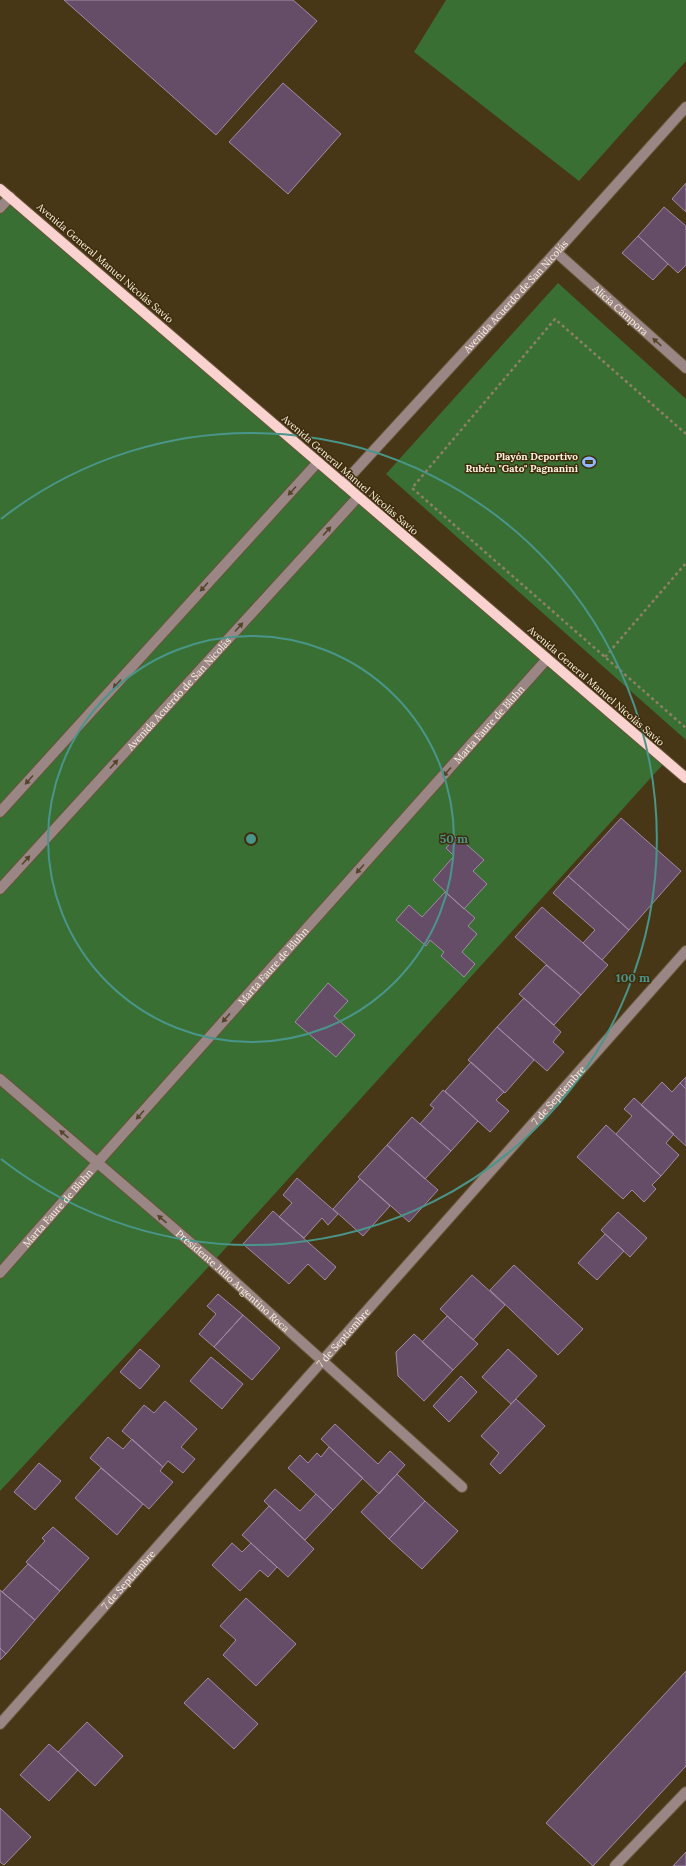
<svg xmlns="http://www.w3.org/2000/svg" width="686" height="1866" viewBox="0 0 686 1866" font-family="Lora,serif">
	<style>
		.green { fill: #3a6f33 }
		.building { fill: #654d68; stroke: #a389a7 }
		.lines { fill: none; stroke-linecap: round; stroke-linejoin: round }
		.minor-casing { stroke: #655537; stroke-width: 12 }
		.major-casing { stroke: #655537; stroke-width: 12 }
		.path { stroke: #8e8065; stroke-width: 2.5; stroke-dasharray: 3 3; stroke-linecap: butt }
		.minor { stroke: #9a8785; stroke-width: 10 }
		.major { stroke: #fad2d0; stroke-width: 10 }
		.oneway { fill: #55442a }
		.ring { fill: none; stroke: #4a958a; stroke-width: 2 }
		.labels { text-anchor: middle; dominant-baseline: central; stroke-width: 3; stroke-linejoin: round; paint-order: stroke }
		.street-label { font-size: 10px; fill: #fdf2e0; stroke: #3e2d0c }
		.poi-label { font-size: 10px; font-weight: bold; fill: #fdf2e0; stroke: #3e2d0c; text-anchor: end }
		.centre { fill: #4a958a; stroke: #3e2d0c; stroke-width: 2 }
		.ring-label { font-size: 12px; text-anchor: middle; font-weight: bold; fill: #4a958a; stroke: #3e2d0c; stroke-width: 3; stroke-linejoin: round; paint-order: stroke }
	</style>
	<rect width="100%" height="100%" fill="#483717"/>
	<path class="green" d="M446,0H686V61L579,181L414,52Z
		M0,189L666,761L213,1262L0,1491Z
		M558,283L686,399V740L386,474Z"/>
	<path class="building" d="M64,0H293L317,21L216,135Z
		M283,83L341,134L288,194L229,142Z
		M686,183V212L672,199Z
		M664,207L686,226V265L678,273L638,236Z
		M638,236L668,264L653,280L622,253Z
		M621,818L681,871L629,930L568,876Z
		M457,836L484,860L473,871L487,884L464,909L433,880L454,856L446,848Z
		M568,876L629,930L602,960L583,943L595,930L553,893Z
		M445,892L475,918L468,926L477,934L462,952L475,964L464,977L441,956L444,952L430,940L426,946L396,920L409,905L422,917Z
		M542,907L608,965L581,995L515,937Z
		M546,965L581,995L554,1025L519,994Z
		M328,983L348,1001L334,1016L355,1035L336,1057L295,1022Z
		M524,998L561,1032L553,1042L564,1052L547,1071L497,1027Z
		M497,1027L534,1060L505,1093L468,1060Z
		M471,1062L504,1092L496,1100L509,1111L490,1132L445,1091Z
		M686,1077V1089L680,1083Z
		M662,1082L672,1092L680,1083L686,1089V1146L641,1105Z
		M443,1090L478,1121L451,1151L420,1124L434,1108L430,1105Z
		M634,1098L674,1134L666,1143L679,1155L661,1176L616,1134L632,1116L624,1109Z
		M412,1117L451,1151L425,1179L387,1145Z
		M606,1125L661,1176L652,1185L656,1189L644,1202L632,1190L623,1199L577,1157Z
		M387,1145L438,1190L409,1222L358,1177Z
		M297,1178L338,1214L328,1225L322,1218L304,1238L279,1217L292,1203L283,1195Z
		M360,1179L390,1206L363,1236L333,1209Z
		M273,1211L336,1267L325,1280L308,1264L289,1284L243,1244Z
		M618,1212L647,1238L630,1257L601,1230Z
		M605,1234L624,1251L597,1280L578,1263Z
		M514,1265L583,1329L558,1355L490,1290Z
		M472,1275L505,1305L473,1340L440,1309Z
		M218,1294L243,1315L214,1347L199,1334L216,1314L207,1306Z
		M243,1315L280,1348L252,1380L214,1347Z
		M447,1316L478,1344L453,1370L422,1342Z
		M414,1334L453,1370L424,1401L398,1376L396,1352Z
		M140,1349L160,1366L140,1389L120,1372Z
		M508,1349L537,1376L511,1404L482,1377Z
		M211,1357L243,1384L222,1409L190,1381Z
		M461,1376L477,1392L449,1422L433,1406Z
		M516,1399L545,1426L500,1474L490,1464L499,1453L481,1436Z
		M165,1401L197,1429L181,1447L195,1459L183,1473L168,1461L163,1467L122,1431L144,1405L154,1413Z
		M335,1424L378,1464L390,1451L405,1465L379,1494L321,1439Z
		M108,1437L123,1449L132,1439L163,1467L160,1471L173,1482L149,1509L90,1458Z
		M329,1447L363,1478L333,1510L288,1468L300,1455L308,1463L317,1453L321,1457Z
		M39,1463L61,1481L35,1510L14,1492Z
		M101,1468L143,1504L117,1535L75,1498Z
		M397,1474L425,1501L389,1539L361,1512Z
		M275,1489L300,1511L316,1494L333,1510L305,1540L264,1501Z
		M425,1501L458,1531L422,1569L389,1539Z
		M269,1506L314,1549L288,1577L242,1535Z
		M53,1527L89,1558L60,1591L26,1562L45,1541L42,1538Z
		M232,1543L242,1552L251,1543L277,1567L268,1577L260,1570L240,1591L212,1565Z
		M28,1564L60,1591L35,1620L2,1592Z
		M0,1590L35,1620L6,1654L0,1648Z
		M246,1598L296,1644L256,1686L223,1655L236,1640L220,1626Z
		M0,1648L6,1654L0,1660Z
		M686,1671V1766L593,1866L546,1823Z
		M208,1678L258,1724L234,1749L184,1703Z
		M87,1722L123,1756L95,1786L58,1752Z
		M49,1744L78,1770L49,1801L20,1775Z
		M0,1808L31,1837L4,1865L0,1862Z
		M686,1852V1866H673Z"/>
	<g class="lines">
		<g class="minor-casing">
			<g id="minor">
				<path d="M0,208L10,197"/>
				<path id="s1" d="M556,252L686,368"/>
				<path id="s2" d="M343,484L556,252L686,107"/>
				<path d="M0,812L318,462"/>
				<path id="s3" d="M0,889L358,497"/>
				<path id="s4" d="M0,1079L213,1262L462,1487"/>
				<path id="s5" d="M0,1273L97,1163L547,659"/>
				<path id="s6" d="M0,1724L686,951"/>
				<path d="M615,1866L686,1792"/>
			</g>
		</g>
		<g class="major-casing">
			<path id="major" d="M0,189L686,778"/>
		</g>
		<path class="path" d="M686,434L555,319L412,488L686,728
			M605,657L686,563"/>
		<use href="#minor" class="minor"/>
		<use href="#major" class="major"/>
	</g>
	<defs><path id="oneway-solid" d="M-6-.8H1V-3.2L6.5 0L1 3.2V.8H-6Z"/></defs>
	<g class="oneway">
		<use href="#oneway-solid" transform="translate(657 342) rotate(-138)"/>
		<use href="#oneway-solid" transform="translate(292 491) rotate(132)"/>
		<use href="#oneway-solid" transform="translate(327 531) rotate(-48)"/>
		<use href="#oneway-solid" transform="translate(204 587) rotate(132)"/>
		<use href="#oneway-solid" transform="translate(239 627) rotate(-48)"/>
		<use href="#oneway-solid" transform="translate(117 684) rotate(132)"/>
		<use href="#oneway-solid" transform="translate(114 764) rotate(-48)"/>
		<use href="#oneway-solid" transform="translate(447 772) rotate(132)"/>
		<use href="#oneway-solid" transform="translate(29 780) rotate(132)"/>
		<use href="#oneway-solid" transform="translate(26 860) rotate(-48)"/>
		<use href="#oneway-solid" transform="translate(360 869) rotate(132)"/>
		<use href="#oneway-solid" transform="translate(226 1018) rotate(132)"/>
		<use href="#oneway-solid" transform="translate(140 1115) rotate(132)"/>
		<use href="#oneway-solid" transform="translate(64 1134) rotate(-139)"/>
		<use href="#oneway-solid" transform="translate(162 1219) rotate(-139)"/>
	</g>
	<g class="ring">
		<circle cx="251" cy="839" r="203"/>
		<path d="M1 519A406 406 0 1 1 1 1159"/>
	</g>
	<defs>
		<g id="stadium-bare" transform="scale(1.08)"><path d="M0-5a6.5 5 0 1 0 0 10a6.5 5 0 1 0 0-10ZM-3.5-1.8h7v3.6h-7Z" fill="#91b8fd" stroke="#3e2d0c" stroke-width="2.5" paint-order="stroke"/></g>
	</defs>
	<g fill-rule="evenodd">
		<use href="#stadium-bare" x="589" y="462"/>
	</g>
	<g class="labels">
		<g class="street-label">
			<text transform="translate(105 263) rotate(41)">Avenida General Manuel Nicolás Savio</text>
			<text stroke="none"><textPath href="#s2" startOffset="255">Avenida Acuerdo de San Nicolás</textPath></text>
			<text stroke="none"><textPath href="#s1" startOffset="87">Alicia Cámpora</textPath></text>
			<text transform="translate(350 475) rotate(41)">Avenida General Manuel Nicolás Savio</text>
			<text transform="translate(596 686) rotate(41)">Avenida General Manuel Nicolás Savio</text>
			<text stroke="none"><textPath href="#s3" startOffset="265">Avenida Acuerdo de San Nicolás</textPath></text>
			<text stroke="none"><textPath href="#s5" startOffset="735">Marta Faure de Bluhn</textPath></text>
			<text stroke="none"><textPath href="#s5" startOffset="411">Marta Faure de Bluhn</textPath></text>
			<text stroke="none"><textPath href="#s6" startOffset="841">7 de Septiembre</textPath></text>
			<text stroke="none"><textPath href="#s5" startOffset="87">Marta Faure de Bluhn</textPath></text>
			<text stroke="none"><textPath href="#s4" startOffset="308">Presidente Julio Argentino Roca</textPath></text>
			<text stroke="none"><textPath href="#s6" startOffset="517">7 de Septiembre</textPath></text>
			<text stroke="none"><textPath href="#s6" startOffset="193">7 de Septiembre</textPath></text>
		</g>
		<g class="poi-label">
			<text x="578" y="456">Playón Deportivo<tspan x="578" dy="12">Rubén "Gato" Pagnanini</tspan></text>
		</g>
	</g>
	<circle cx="251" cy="839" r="6" class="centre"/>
	<g class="ring-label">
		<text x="454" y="843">50 m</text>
		<text x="633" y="982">100 m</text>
	</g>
</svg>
